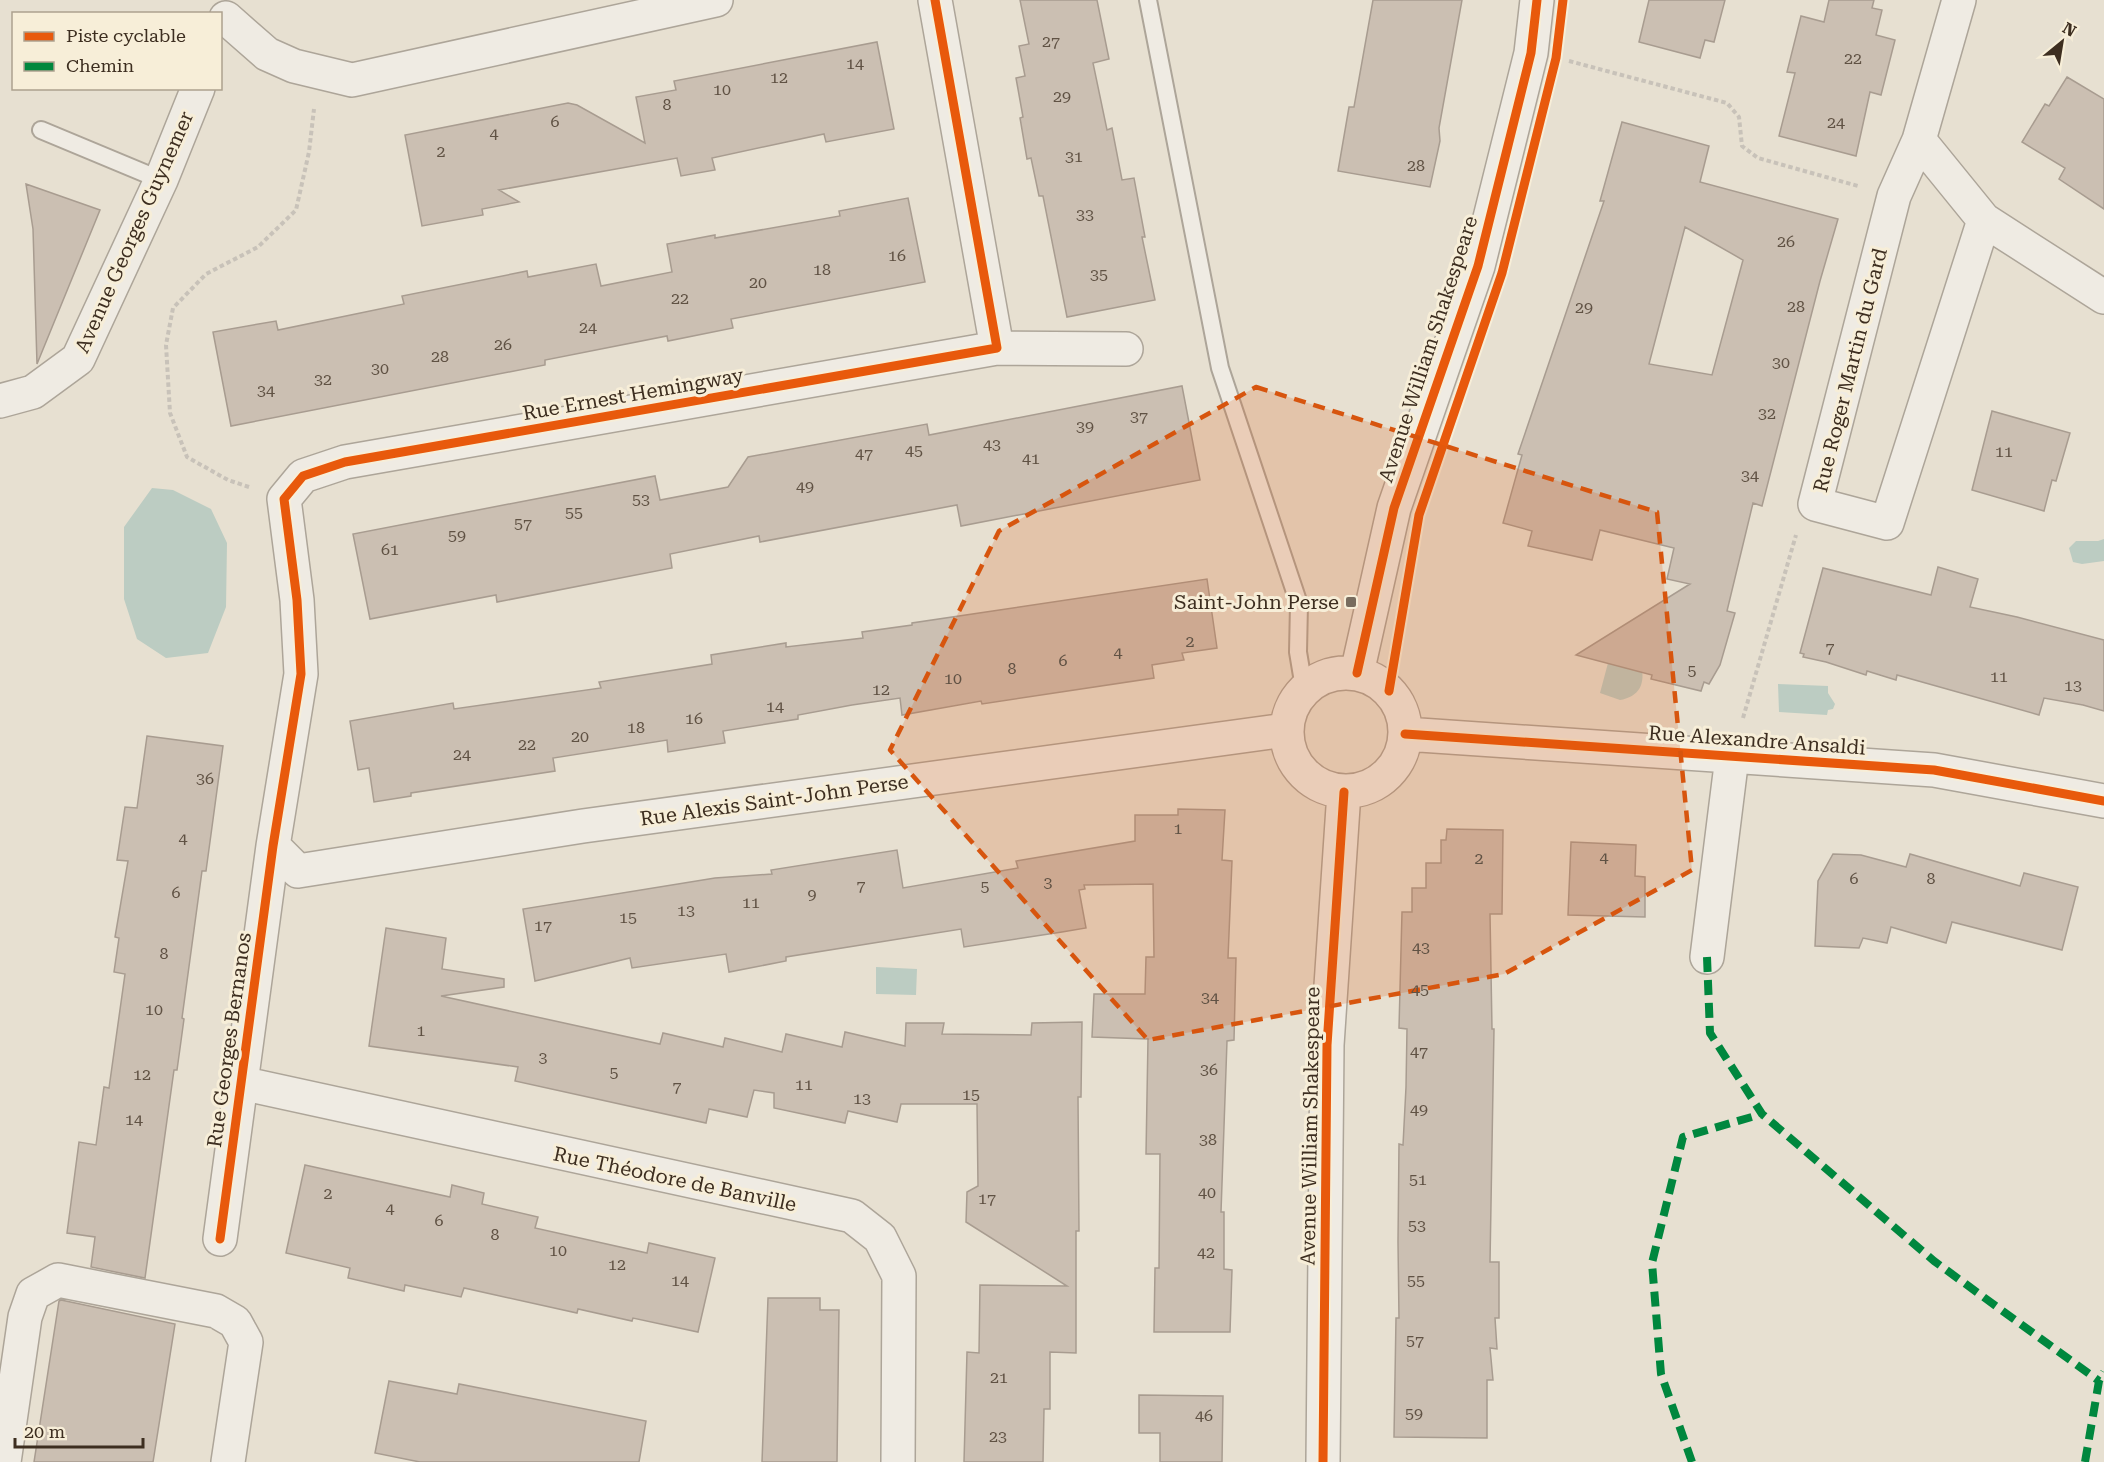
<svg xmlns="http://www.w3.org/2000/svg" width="2104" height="1462" viewBox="0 0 2104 1462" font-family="'Roboto Serif',serif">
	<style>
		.water { fill: #bcccc2 }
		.building { fill: #cbbfb2; stroke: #a89c90; stroke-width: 1.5; fill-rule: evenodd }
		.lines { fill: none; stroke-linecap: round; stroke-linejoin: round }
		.service-casing { stroke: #ada599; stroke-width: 20 }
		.minor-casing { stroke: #ada599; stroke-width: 36 }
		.path { stroke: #c8c2b9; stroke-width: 4; stroke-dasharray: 4.5 3; stroke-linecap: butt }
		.service { stroke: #efebe3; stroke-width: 16 }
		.minor { stroke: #efebe3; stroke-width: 33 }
		.quiet { stroke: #00873e; stroke-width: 8; stroke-dasharray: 15 8; stroke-linecap: butt }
		.cycleway-casing { stroke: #f7eed8; stroke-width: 13 }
		.cycleway { stroke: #e8590c; stroke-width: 9 }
		.marked { fill: #d7550e; fill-opacity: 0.2; stroke: #d7550e; stroke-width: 4.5; stroke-dasharray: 12 8; stroke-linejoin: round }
		.poi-dot { fill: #786c5e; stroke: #f7eed8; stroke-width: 2 }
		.labels { text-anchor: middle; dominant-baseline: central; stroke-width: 6; stroke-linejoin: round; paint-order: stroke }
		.number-label { font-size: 16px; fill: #605244 }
		.street-label { font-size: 20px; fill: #3d2e20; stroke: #f7eed8 }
		.poi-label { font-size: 20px; fill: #3d2e20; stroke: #f7eed8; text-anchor: end }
	</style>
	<rect width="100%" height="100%" fill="#e7e0d1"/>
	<path class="water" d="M152,488L173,490L211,509L227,543L226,607L208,653L166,658L137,639L124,599V527Z
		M2104,539V561L2082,564L2073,562L2069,548L2076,541H2098Z
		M1616,633L1635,638C1640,662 1655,693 1620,700L1600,693Z
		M1778,684L1828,686V693L1835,704L1833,709L1828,710L1827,715L1779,712Z
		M876,967L917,969L916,995L876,994Z"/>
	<path class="building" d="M1020,0H1097L1109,59L1093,63L1107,130L1112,128L1122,180L1134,178L1145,237H1142L1155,300L1067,317L1043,196H1039L1031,158L1027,159L1020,118L1023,117L1016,78L1025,76L1019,46L1029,44Z
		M1373,0H1462L1439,128L1440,141L1430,187L1338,171L1349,107H1354Z
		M1649,0H1725L1714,42L1705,40L1700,58L1639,42Z
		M1829,0H1874L1872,8L1882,10L1876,35L1895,40L1881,95L1870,92L1856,156L1779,136L1795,73L1787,72L1801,16L1824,22Z
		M877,42L894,129L826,142L824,134L712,158L715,170L681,176L677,158L499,190L519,202L482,209L483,215L422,226L405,135L568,103L577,105L645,143L636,97L676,90L674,81Z
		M2067,77L2104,99V209L2059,179L2065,168L2022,142L2045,104L2049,106Z
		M1622,122L1709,146L1700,182L1838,219L1820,281L1762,506L1753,503L1727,611L1735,613L1720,665L1709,684L1704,682L1701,691L1651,679L1652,675L1576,655L1690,584L1667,579L1674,548L1600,530L1592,560L1528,546L1532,531L1503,523L1522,455L1518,454L1604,201H1600ZM1685,227L1743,260L1712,375L1649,364Z
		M26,184L100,210L37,364L33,229Z
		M908,198L925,282L731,319L733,328L668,341L667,336L545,360V365L231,426L213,332L276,321L278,330L404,304L402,296L527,271L528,277L596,264L601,286L672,272L667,244L715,235V238L840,216L839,211Z
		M1182,386L1200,480L961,526L957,505L760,542L759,536L670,554L672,568L497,602L496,595L370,619L353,534L655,476L660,500L728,487L748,457L927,424L929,435Z
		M1992,411L2070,433L2056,481L2052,480L2044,511L1972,490Z
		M1938,567L1978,579L1970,607L2017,617L2104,640V711L2083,705L2044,698L2039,715L1897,675L1896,680L1867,671L1866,675L1826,662L1803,657L1804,654L1800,653L1823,568L1931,595Z
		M1207,579L1217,648L1182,653L1184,660L1152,665L1154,678L982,704L981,701L902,715L900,698L852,705L798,715V719L723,731L725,743L668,752L667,740L553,758L555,771L411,793V796L374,802L369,768L358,770L350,721L453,703L454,709L601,688L599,682L712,664L711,655L786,643V647L863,638L862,632L912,625V623Z
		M147,736L223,746L206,871H202L182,1018L184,1019L181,1041L177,1070H174L145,1278L91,1267L95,1237L67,1233L79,1142L96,1145L104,1087L109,1088L125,974L114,972L119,938L115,937L128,861L117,860L125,807L137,808Z
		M1178,809L1225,810L1222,860L1232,861L1228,958H1236L1234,1040L1227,1041L1221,1212H1224V1269L1232,1270L1230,1332H1154L1155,1268H1159L1160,1154H1146L1148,1039L1092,1037L1094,994H1145L1146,957H1154L1153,884L1084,885L1085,889L1079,890L1086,928L1062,932L964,947L961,929L786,957V961L729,972L726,954L632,968L630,958L535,981L523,909L715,878L772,874L771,870L897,850L903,888L1018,868L1016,861L1135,841V815H1178Z
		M1447,829L1503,830L1502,914H1490L1492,1029H1494L1490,1262H1499V1318H1495L1497,1349L1490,1348L1493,1380H1487V1438L1394,1437L1396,1318H1399L1398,1242L1399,1144L1403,1145L1406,1087L1407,1029L1399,1028L1402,912H1412V888H1426V863H1441V840H1446Z
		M1571,842L1636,845L1635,876L1645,877V917L1568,915Z
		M1833,854L1861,855L1906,867L1910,854L2020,886L2024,873L2078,887L2062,950L1952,922L1946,943L1891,927L1887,943L1863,938L1859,948L1815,946L1818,881Z
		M386,928L446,938L442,969L504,979V987L441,996L660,1044L663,1033L723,1047L725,1038L782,1052L786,1034L842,1047L845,1032L905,1046L906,1023H944L942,1034L1031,1035L1032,1023L1082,1022L1081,1097H1078L1079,1231H1076V1353L1050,1352V1409H1044L1043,1462H964L967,1352L979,1353L980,1285L1067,1286L966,1222L967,1192L978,1186L977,1104H901L897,1122L848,1111L845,1123L774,1108V1093L754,1090L747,1117L709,1109L706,1123L515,1081L518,1067L369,1046Z
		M305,1165L450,1197L452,1185L484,1193L482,1204L538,1217L535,1228L647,1253L649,1243L715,1258L698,1332L633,1318L632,1321L578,1309L577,1313L464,1288L461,1297L405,1285L404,1291L348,1278L350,1268L286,1253Z
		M768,1298H820V1310H839L837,1462H762Z
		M61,1300L175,1324L153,1462H34L59,1301Z
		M389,1381L457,1394L459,1384L646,1421L639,1462H420L375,1453Z
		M1139,1395L1223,1396L1222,1462H1160V1433H1139Z"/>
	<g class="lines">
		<g class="service-casing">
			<path id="service" d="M1148,0L1220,368L1299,604L1298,652L1304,688
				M41,130L161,180"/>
		</g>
		<g class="minor-casing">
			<path id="minor" d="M1959,0L1919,140L1894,196L1815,504L1887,523L1984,220
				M226,18L267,54L294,66L352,80L716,0
				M1919,140L1984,220L2104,297
				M997,348L1126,349
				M0,401L33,392L78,359L161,180L198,88
				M1287 732a59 59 0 1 1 118 0a59 59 0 1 1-118 0Z
				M1357,673L1394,508L1478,266L1531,53L1537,0
				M1405,734L1934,770L2104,801
				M273,846L298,871L583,826L1286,730
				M1707,957L1732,757
				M241,1083L852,1216L880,1238L899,1276L898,1462
				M220,1239L273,846L301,674L297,600L284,499L303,476L345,462L997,348L935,0
				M4,1462L25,1317L33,1294L58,1280L216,1311L235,1322L246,1342L228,1462
				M1323,1462L1327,1045L1344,792"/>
		</g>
		<path class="path" d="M1569,61L1727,103L1739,117L1742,146L1758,158L1858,186
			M249,487L228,480L187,457L170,413L166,345L173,308L206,274L258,247L296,210L309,152L314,109
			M1743,718L1796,535"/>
		<use href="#service" class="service"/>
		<use href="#minor" class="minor"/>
		<path class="quiet" d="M1707,957L1710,1033L1762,1114L1934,1261L2099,1381
			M1692,1462L1661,1374L1652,1263L1683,1137L1762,1114
			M2085,1462L2099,1381L2104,1372"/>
		<g class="cycleway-casing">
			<path id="cycleway" d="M1357,673L1394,508L1478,266L1531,53L1537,0
				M1389,691L1419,515L1502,273L1556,58L1563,0
				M1405,734L1934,770L2104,801
				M220,1239L273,846L301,674L297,600L284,499L303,476L345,462L997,348L935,0
				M1323,1462L1327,1045L1344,792"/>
		</g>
		<use href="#cycleway" class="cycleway"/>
	</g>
	<path class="marked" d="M1256,387L1657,512L1692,870L1504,974L1148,1040L890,750L999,531Z"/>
	<rect class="poi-dot" x="1345" y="596" width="12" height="12" rx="3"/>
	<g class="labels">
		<g class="number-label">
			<text x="1051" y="41">27</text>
			<text x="1853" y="58">22</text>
			<text x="855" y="63">14</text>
			<text x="779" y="77">12</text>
			<text x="722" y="89">10</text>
			<text x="1062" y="96">29</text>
			<text x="667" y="104">8</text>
			<text x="555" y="121">6</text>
			<text x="1836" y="122">24</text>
			<text x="494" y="133">4</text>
			<text x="441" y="151">2</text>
			<text x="1074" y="156">31</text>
			<text x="1416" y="165">28</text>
			<text x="1085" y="214">33</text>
			<text x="1786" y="241">26</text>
			<text x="897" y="255">16</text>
			<text x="822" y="269">18</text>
			<text x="1099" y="274">35</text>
			<text x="758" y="282">20</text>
			<text x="680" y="298">22</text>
			<text x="1796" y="306">28</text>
			<text x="1584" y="307">29</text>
			<text x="588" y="327">24</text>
			<text x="503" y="344">26</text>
			<text x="440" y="356">28</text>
			<text x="1781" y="362">30</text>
			<text x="380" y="368">30</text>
			<text x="323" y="379">32</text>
			<text x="266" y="390">34</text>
			<text x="1767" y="413">32</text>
			<text x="1139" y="416">37</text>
			<text x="1085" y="426">39</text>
			<text x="992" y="444">43</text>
			<text x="914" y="450">45</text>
			<text x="2004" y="451">11</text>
			<text x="864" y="453">47</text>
			<text x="1031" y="458">41</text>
			<text x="1750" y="475">34</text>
			<text x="805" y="486">49</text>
			<text x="641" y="499">53</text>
			<text x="574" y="512">55</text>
			<text x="523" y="523">57</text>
			<text x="457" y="535">59</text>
			<text x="390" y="549">61</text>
			<text x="1190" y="641">2</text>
			<text x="1830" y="647">7</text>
			<text x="1118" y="652">4</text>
			<text x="1063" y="660">6</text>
			<text x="1012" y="668">8</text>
			<text x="1692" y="670">5</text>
			<text x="1999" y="676">11</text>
			<text x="953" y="678">10</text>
			<text x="2073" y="685">13</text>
			<text x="881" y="689">12</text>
			<text x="775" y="706">14</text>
			<text x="694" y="718">16</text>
			<text x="636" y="727">18</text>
			<text x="580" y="736">20</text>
			<text x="527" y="744">22</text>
			<text x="462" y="754">24</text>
			<text x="205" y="778">36</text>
			<text x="1178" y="828">1</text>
			<text x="183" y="838">4</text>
			<text x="1604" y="857">4</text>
			<text x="1479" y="858">2</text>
			<text x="1854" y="878">6</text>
			<text x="1931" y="878">8</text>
			<text x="1048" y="882">3</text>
			<text x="861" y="885">7</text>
			<text x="985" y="886">5</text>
			<text x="176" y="892">6</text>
			<text x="812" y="894">9</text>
			<text x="751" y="902">11</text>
			<text x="686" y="910">13</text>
			<text x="628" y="917">15</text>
			<text x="543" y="925">17</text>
			<text x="1421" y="947">43</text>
			<text x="164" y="953">8</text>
			<text x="1420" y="989">45</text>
			<text x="1210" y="997">34</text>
			<text x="154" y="1009">10</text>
			<text x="421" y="1030">1</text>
			<text x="1419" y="1051">47</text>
			<text x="543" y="1057">3</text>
			<text x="1209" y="1069">36</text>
			<text x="614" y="1072">5</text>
			<text x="142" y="1074">12</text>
			<text x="804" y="1084">11</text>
			<text x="677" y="1086">7</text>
			<text x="971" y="1094">15</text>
			<text x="862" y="1098">13</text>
			<text x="1419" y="1109">49</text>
			<text x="134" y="1119">14</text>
			<text x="1208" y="1139">38</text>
			<text x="1418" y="1179">51</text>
			<text x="1207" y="1192">40</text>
			<text x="328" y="1193">2</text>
			<text x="987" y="1198">17</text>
			<text x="390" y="1208">4</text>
			<text x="439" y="1220">6</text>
			<text x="1417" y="1225">53</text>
			<text x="495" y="1234">8</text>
			<text x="558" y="1250">10</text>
			<text x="1206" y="1252">42</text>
			<text x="617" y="1264">12</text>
			<text x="680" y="1280">14</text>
			<text x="1416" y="1280">55</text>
			<text x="1415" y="1340">57</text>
			<text x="999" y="1377">21</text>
			<text x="1414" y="1413">59</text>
			<text x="1204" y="1415">46</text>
			<text x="998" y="1436">23</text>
		</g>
		<g class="street-label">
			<text transform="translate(134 232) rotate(-66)">Avenue Georges Guynemer</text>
			<text transform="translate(1428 349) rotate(-72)">Avenue William Shakespeare</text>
			<text transform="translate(1850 370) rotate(-76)">Rue Roger Martin du Gard</text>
			<text transform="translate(633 394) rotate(-10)">Rue Ernest Hemingway</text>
			<text transform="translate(1757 740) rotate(4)">Rue Alexandre Ansaldi</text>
			<text transform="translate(774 800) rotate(-8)">Rue Alexis Saint-John Perse</text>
			<text transform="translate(229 1040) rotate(-82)">Rue Georges Bernanos</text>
			<text transform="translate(1310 1126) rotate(-89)">Avenue William Shakespeare</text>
			<text transform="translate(675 1179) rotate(12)">Rue Théodore de Banville</text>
		</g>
		<g class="poi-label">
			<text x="1339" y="602">Saint-John Perse</text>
		</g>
	</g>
	<rect x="12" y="12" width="210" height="78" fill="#f7eed8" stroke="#ada18e" stroke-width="1.5"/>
	<rect x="24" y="32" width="30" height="9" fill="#e8590c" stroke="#ada18e" stroke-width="1.5"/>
	<text x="66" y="42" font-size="18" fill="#3d2e20">Piste cyclable</text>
	<rect x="24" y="62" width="30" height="9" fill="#00873e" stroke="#ada18e" stroke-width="1.5"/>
	<text x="66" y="72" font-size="18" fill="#3d2e20">Chemin</text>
	<g transform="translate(2062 42) rotate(30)" stroke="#f7eed8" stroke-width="4.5" paint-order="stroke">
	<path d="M0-4.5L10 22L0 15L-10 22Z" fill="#3d2e20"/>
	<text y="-9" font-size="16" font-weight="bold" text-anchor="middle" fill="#3d2e20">N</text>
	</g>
	<path d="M15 1438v9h128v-9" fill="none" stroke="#3d2e20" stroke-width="3"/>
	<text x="24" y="1438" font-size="18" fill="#3d2e20" stroke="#f7eed8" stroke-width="4.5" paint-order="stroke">20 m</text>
</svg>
